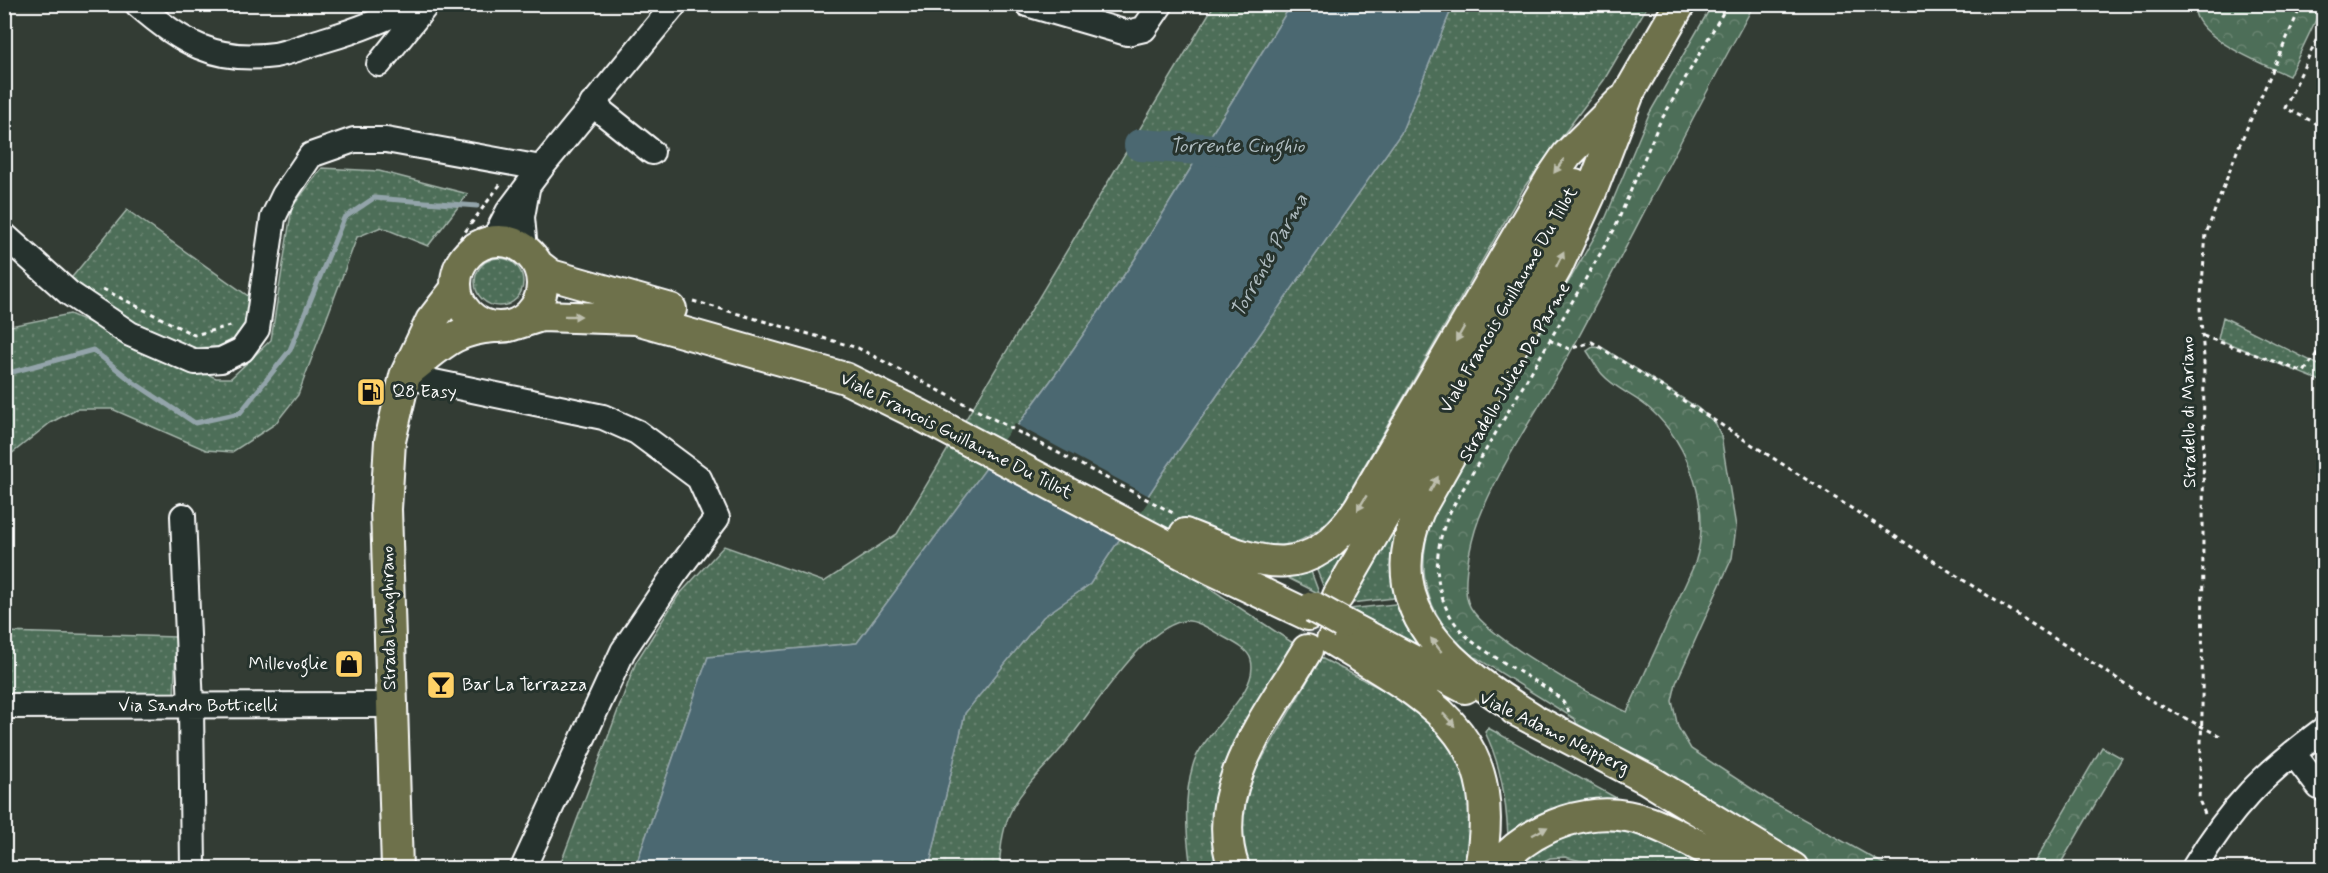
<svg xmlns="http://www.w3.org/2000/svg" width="2328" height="873" viewBox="0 0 2328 873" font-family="Mynerve,sans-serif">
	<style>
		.grass { fill: url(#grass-dots); stroke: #a6b6ac; stroke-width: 1.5 }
		.forest { fill: url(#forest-crowns); stroke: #a6b6ac; stroke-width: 1.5 }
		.water { fill: #4b6871; stroke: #93a4aa; stroke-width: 1.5 }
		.pier { fill: #333c34 }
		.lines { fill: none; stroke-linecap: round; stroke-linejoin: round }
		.stream { stroke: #93a4aa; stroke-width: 5 }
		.river { stroke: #4b6871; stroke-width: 32 }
		.major-tunnel { stroke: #475048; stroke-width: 30; stroke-dasharray: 30 15; stroke-linecap: butt }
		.minor-casing { stroke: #fff; stroke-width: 28 }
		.major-casing { stroke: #fff; stroke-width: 34 }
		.path { stroke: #fff; stroke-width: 3; stroke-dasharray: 4.5 4.5; stroke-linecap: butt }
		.minor { stroke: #26332d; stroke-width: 24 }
		.major { stroke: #6e714b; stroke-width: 30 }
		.major-bridge-casing { stroke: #fff; stroke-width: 34; stroke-linecap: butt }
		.major-bridge { stroke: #6e714b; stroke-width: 30 }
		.oneway { fill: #bebfae }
		.labels { text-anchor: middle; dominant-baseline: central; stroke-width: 6; stroke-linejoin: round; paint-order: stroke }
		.street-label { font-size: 18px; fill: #fff; stroke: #26332d }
		.poi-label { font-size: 18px; fill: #fff; stroke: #26332d; text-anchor: start }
		.water-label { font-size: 20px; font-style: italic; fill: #aebbbf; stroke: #26332d }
	</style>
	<defs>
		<pattern id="grass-dots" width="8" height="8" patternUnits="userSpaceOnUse" patternTransform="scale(1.5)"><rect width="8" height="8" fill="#4e6e58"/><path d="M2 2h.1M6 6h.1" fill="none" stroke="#698471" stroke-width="1.8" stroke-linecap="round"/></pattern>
		<pattern id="forest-crowns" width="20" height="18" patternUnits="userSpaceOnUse" patternTransform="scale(1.5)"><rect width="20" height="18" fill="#4e6e58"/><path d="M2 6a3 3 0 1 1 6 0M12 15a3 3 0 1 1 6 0" fill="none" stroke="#698471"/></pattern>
	</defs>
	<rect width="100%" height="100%" fill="#333c34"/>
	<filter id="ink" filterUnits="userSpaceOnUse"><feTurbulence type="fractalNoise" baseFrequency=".0167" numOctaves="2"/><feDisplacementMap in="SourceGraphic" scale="12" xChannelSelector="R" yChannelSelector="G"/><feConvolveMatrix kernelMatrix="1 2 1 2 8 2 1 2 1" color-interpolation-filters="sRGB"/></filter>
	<g filter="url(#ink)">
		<path class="grass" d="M1214,5H1291L1135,259L1063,364L857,643L708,657L635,868H559L636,662L678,596L724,546L824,582L897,534Z
			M1453,5H1648L1604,80L1525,186L1340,508C1305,549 1280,552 1230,539L1205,585L1293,643C1253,711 1191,786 1218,868H1191C1186,835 1183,798 1193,765C1202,732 1260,694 1251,660C1248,648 1230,641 1220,635C1210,629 1195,619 1183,621C1137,631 1090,717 1059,751C1043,770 1025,785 1013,807C1002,827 1001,847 999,868H929L965,713L1043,617L1090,584L1167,467L1401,133Z
			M322,168L379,171L468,194L428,246L381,227L357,237L298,395L275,424L232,452L206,450L112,409H76L50,423L5,459V327L70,314L216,378H231L271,340L292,207Z
			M127,210L248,296L250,324L233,346L193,348L135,323L68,282Z
			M475 282a24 24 0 1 1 48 0a24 24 0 1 1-48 0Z
			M2223,317L2323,367V382L2218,339Z
			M1427,471L1402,597L1351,603Z
			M1372,507L1326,589L1324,588L1314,563Z
			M1309,566L1319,593L1320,594L1286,577L1285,574Z
			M1404,603L1427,650L1349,609Z
			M5,632L176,637L174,700L5,698Z
			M1321,658L1401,699L1434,723L1471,775L1472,868H1250C1238,834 1241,804 1255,771Z
			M1488,728L1622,801L1508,836C1506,799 1501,765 1485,732Z
			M1620,824L1725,868H1609L1565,857L1550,858L1530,868H1510L1537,842Z"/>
		<path class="forest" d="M1712,5H1754C1692,116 1636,230 1576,342C1546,398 1508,451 1483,509C1473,531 1461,578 1468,602C1478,634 1594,697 1627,712L1695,563C1712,511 1691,446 1650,409C1636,396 1615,389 1602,374C1596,367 1592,358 1587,351L1593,347L1603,348L1698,408L1716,424L1721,436L1736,527L1732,558L1676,683L1672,701L1678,727L1691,749L1769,800L1891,868H1818L1730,815L1578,728L1575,719L1467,652C1426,613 1414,572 1432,518L1606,217L1649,114Z
			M2195,5V4L2323,5L2289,76C2266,65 2189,36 2195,5Z
			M2102,747L2122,758L2058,868H2031Z"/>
		<path class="water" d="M1291,5H1453L1401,133L1167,467L1090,584L1043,617L965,713L929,868H635L708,657L857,643L1063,364L1135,259Z"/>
		<path class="pier" d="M1015,424L1151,497L1122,541L983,467Z"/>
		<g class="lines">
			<path class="stream" d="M4,377L9,373L93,350L133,382L195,423L240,413L290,350L344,218L374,198L477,206"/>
			<path class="river" d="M1140,145L1215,150L1244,148"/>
			<path class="major-tunnel" d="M1307,650L1338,596"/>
			<g class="minor-casing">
				<path id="minor" d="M137,4C180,42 215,63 275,55C291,52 308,45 324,40C355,31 385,20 414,4
					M1027,4L1127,33L1144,29L1161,4
					M379,64L427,4
					M592,104L652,152
					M4,235L69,293L130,334L195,362L221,360L242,350L257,329L273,218L284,195L311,155L354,140H386L541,168
					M493,241L508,212L541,168L675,4
					M525,250L522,217L527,189
					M405,376L603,417L637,432L699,478L717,518L674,575L623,651L523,868
					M183,516L191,707L193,868
					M4,706L391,705
					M2293,753L2319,787L2324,789
					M2194,868C2231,806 2265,773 2324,729"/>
			</g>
			<g class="major-casing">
				<path id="major" d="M1619,110L1680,4
					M456 284a43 43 0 1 1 86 0a43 43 0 1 1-86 0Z
					M538,265L551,275L671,309
					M516,324L541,316L636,319L845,378L922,416L1213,570L1308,615
					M411,369C442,345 453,330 494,327
					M1185,534C1258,563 1308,587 1359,508L1550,180L1567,155L1620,102
					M1338,596L1575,185
					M1342,623L1465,688
					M1332,640C1432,701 1505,733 1480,868
					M1515,710L1647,779L1793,868
					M1532,718C1455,670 1375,613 1419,510L1557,267L1590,195L1629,93
					M397,868L386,509L390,441L405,376L431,321L455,290
					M1234,868C1206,789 1269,715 1307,650
					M1495,868C1533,825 1593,801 1649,822C1681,834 1711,853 1740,868"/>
			</g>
			<path class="path" d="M2324,23L2285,108L2324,127
				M442,270L459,240L502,182
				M103,289L194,335L234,325
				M693,301L858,348L1173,513
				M2203,336L2304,372L2324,343
				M1549,340L1569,349L1592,342L2152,701L2220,736
				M1569,712C1562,695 1543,686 1528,677C1510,666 1490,655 1473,642C1431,608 1429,553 1452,508L1614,230L1659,124L1728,4
				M2205,814L2199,800L2202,714L2204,357L2200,309L2206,234L2239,146L2302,4"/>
			<use href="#minor" class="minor"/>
			<use href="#major" class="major"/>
			<g class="major-bridge-casing">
				<path id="major-bridge" d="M1313,607L1342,623"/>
			</g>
			<use href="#major-bridge" class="major-bridge"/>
		</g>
		<defs><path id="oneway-solid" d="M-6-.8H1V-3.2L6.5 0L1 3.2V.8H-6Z" transform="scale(1.5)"/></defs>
		<g class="oneway">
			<use href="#oneway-solid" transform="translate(1559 166) rotate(126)"/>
			<use href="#oneway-solid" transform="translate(1560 259) rotate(-64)"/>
			<use href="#oneway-solid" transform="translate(573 316)"/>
			<use href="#oneway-solid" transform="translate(1460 334) rotate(120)"/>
			<use href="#oneway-solid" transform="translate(1434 484) rotate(-61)"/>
			<use href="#oneway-solid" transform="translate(1362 503) rotate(121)"/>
			<use href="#oneway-solid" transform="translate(1436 645) rotate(-128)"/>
			<use href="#oneway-solid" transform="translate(1449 720) rotate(48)"/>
			<use href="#oneway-solid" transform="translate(1540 831) rotate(-28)"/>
		</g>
	</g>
	<defs>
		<g id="fuel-square" transform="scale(1.5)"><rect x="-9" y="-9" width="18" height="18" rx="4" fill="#ffd166" stroke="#26332d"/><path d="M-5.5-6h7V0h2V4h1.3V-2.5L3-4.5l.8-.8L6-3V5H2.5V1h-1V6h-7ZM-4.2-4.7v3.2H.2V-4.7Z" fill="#111"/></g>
		<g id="shop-square" transform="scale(1.5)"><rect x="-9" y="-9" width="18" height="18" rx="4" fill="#ffd166" stroke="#26332d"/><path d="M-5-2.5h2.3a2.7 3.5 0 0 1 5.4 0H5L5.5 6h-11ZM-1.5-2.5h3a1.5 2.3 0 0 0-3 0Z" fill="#111"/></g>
		<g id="bar-square" transform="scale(1.5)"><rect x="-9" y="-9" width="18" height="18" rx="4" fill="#ffd166" stroke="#26332d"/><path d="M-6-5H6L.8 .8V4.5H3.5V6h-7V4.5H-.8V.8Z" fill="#111"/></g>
	</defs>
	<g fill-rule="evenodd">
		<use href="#fuel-square" x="371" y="392"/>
		<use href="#shop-square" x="349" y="664"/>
		<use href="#bar-square" x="441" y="685"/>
	</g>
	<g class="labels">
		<g class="street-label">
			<text transform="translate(1509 300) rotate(-60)">Viale Francois Guillaume Du Tillot</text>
			<text transform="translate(1515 372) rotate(-60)">Stradello Julien De Parme</text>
			<text transform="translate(2189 412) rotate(-91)">Stradello di Mariano</text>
			<text transform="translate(956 436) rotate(27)">Viale Francois Guillaume Du Tillot</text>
			<text transform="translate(389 618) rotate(-91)">Strada Langhirano</text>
			<text x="198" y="706">Via Sandro Botticelli</text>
			<text transform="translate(1554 733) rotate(26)">Viale Adamo Neipperg</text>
		</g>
		<g class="poi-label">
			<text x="392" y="392">Q8 Easy</text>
			<text x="328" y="664" text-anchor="end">Millevoglie</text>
			<text x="462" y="685">Bar La Terrazza</text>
		</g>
		<g class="water-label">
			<text x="1237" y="146">Torrente Cinghio</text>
			<text transform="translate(1270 256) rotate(-61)">Torrente Parma</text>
		</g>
	</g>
	<rect width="2328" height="873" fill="none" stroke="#26332d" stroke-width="24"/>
	<rect x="12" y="12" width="2304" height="849" fill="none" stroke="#fff" stroke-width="2" filter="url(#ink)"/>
</svg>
